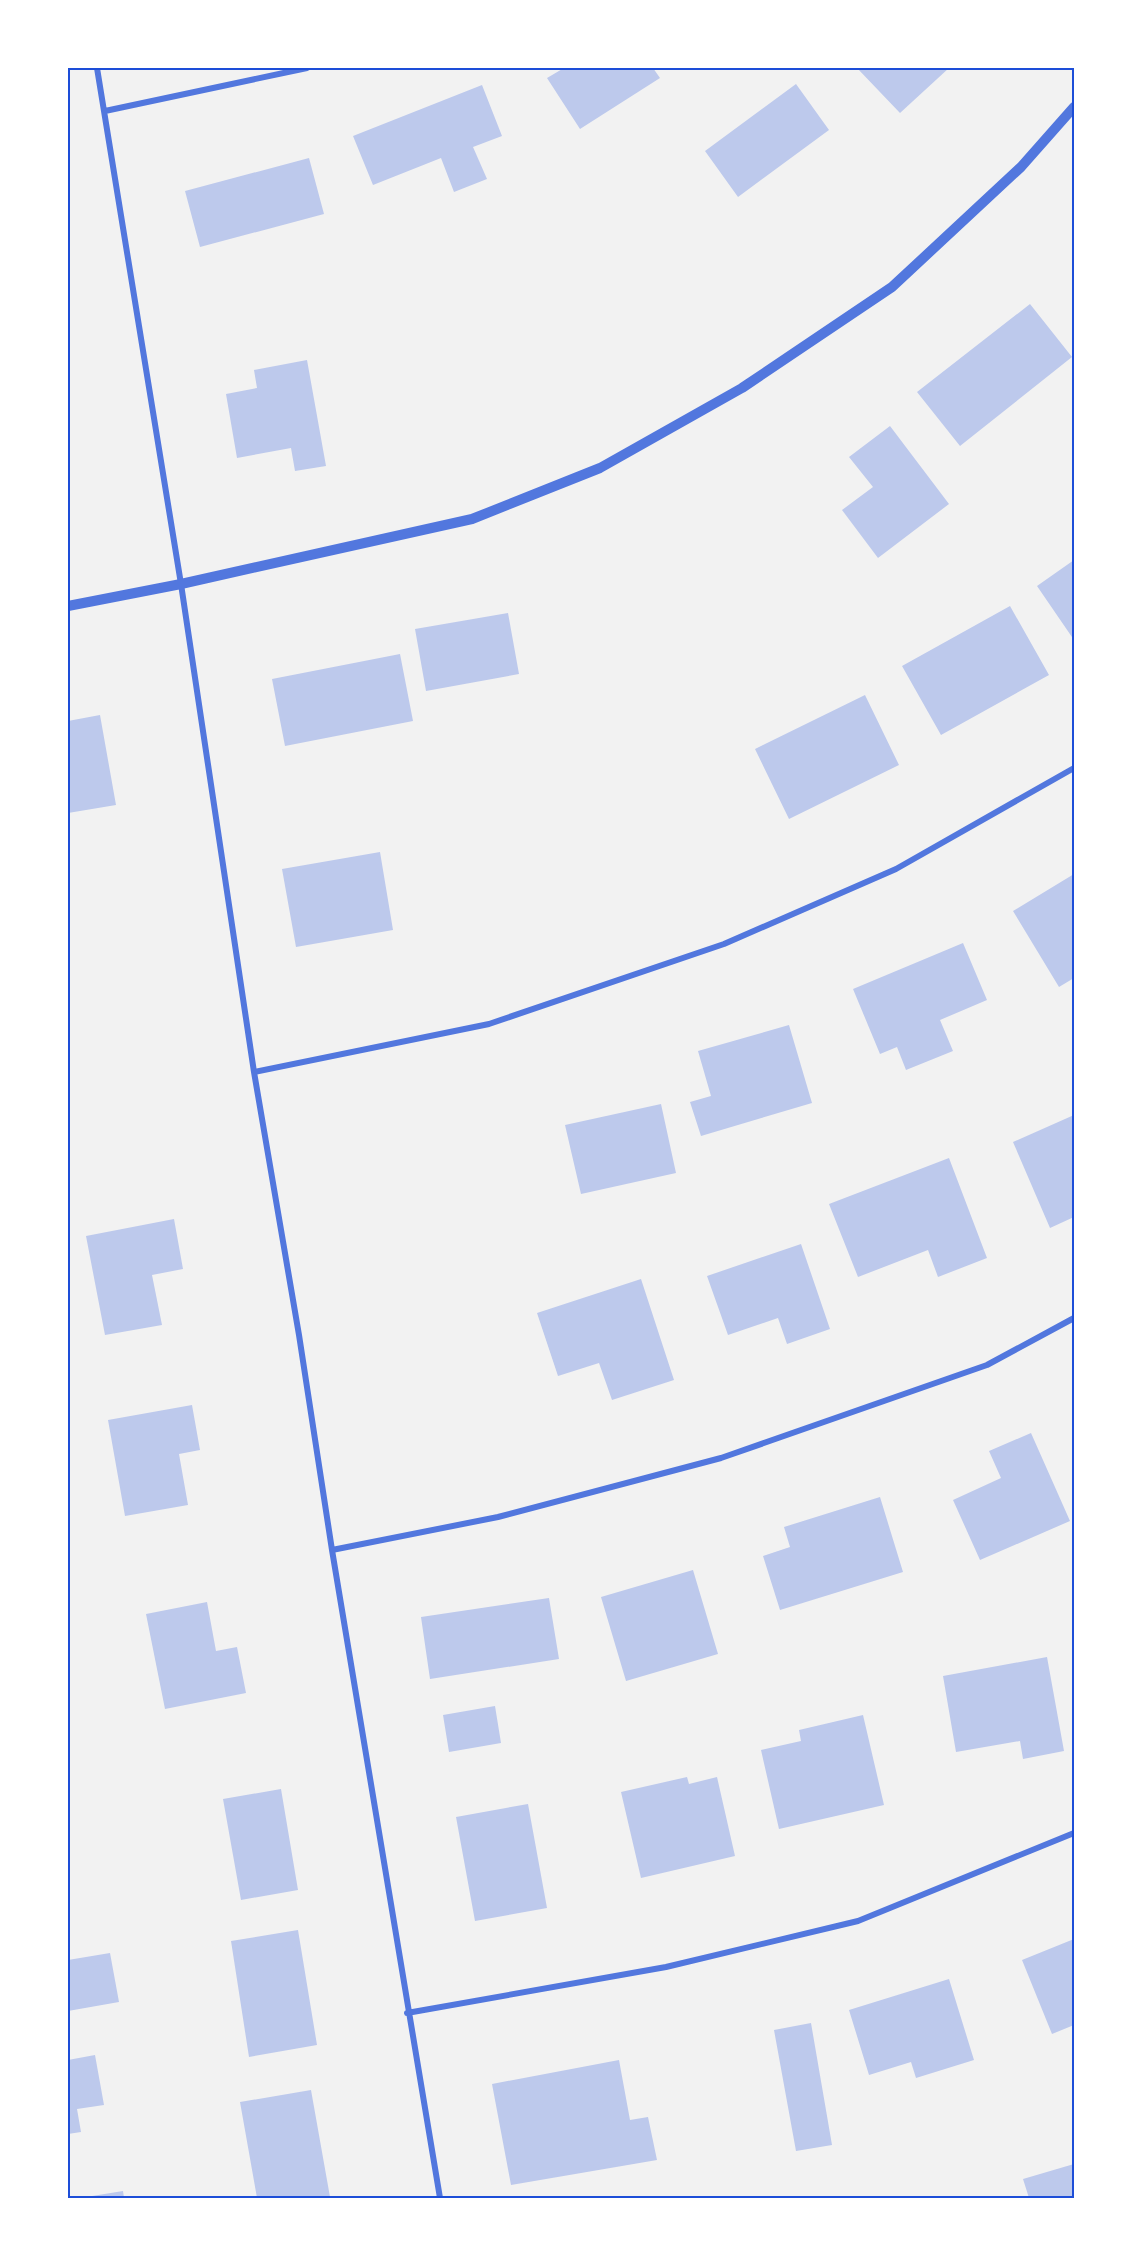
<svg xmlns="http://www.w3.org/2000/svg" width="1142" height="2266" viewBox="0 0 1142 2266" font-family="Montserrat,sans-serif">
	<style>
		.building { fill: #bdc9ec }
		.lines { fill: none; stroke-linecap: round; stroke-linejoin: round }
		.minor { stroke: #5277de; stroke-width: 6 }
		.tertiary { stroke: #5277de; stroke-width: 10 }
		.neatline { fill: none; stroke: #1d4ed8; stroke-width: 2 }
	</style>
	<rect width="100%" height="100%" fill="#f2f2f2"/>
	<path class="building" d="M564,68H653L660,78L580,129L547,78Z
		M857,68H949L900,113Z
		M796,84L829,130L738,197L705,151Z
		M482,85L502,136L473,147L487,179L454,192L441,158L373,185L353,136Z
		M309,158L324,214L200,247L185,191Z
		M1030,304L1072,357L960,446L917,392Z
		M307,360L326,466L295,471L291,448L237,458L226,394L257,388L254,370Z
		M890,426L949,504L878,558L842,510L873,487L849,457Z
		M1074,560V640L1037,586Z
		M1010,606L1049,675L941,735L902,666Z
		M508,613L519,674L426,691L415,629Z
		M400,654L413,721L285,746L272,679Z
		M865,695L899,765L789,819L755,749Z
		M100,715L116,805L68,813V721Z
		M380,852L393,930L296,947L282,869Z
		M1074,874V978L1059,987L1013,911Z
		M963,943L987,1000L940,1020L953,1051L906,1070L897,1047L880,1054L853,989Z
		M789,1025L812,1103L701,1136L690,1102L711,1096L698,1051Z
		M661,1104L676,1173L581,1194L565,1125Z
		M1074,1115V1217L1050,1228L1013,1142Z
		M949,1158L987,1258L938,1277L928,1250L858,1277L829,1204Z
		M174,1219L183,1269L152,1275L162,1325L105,1335L86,1236Z
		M801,1244L830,1329L787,1344L778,1318L728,1335L707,1276Z
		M641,1279L674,1380L612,1400L599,1363L558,1376L537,1313Z
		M192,1405L200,1450L179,1454L188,1505L125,1516L108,1420Z
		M1031,1433L1070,1521L980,1560L953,1500L1001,1478L989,1451Z
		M880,1497L903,1572L780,1610L763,1556L790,1547L784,1527Z
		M693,1570L718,1654L626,1681L601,1597Z
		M549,1598L559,1659L430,1679L421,1617Z
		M207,1602L216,1651L237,1647L246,1693L165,1709L146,1614Z
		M1047,1657L1064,1751L1023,1759L1020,1741L956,1752L943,1676Z
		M495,1706L501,1743L449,1752L443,1715Z
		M863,1715L884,1805L779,1829L761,1750L801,1741L799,1730Z
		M687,1777L689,1784L717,1777L735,1856L641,1878L621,1792Z
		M281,1789L298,1890L241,1900L223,1799Z
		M528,1804L547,1908L475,1921L456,1817Z
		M298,1930L317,2045L249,2057L231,1941Z
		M1074,1939V2025L1052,2034L1022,1960Z
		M110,1953L119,2002L68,2011V1960Z
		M949,1979L974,2060L916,2078L911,2062L869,2075L849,2010Z
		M811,2023L832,2145L796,2151L774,2030Z
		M95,2055L104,2105L77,2109L81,2132L68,2134V2060Z
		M619,2060L630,2120L648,2117L657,2160L511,2185L492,2084Z
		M311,2090L330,2197L257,2198L240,2102Z
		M1074,2164V2198H1029L1023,2179Z
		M123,2191L124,2198H87L86,2197Z"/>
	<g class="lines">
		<path class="minor" d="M97,68L181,584L254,1072L299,1335L332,1550L440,2198
			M105,111L307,68
			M254,1072L489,1024L724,944L896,869L1074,768
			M332,1550L498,1517L721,1458L987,1365L1074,1318
			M407,2013L666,1967L858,1921L1074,1833"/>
		<path class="tertiary" d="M68,606L181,584L472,519L600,468L742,388L892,287L1021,167L1074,107"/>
	</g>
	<rect width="1142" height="2266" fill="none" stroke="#ffffff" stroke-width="138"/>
	<rect x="69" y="69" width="1004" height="2128" class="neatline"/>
</svg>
